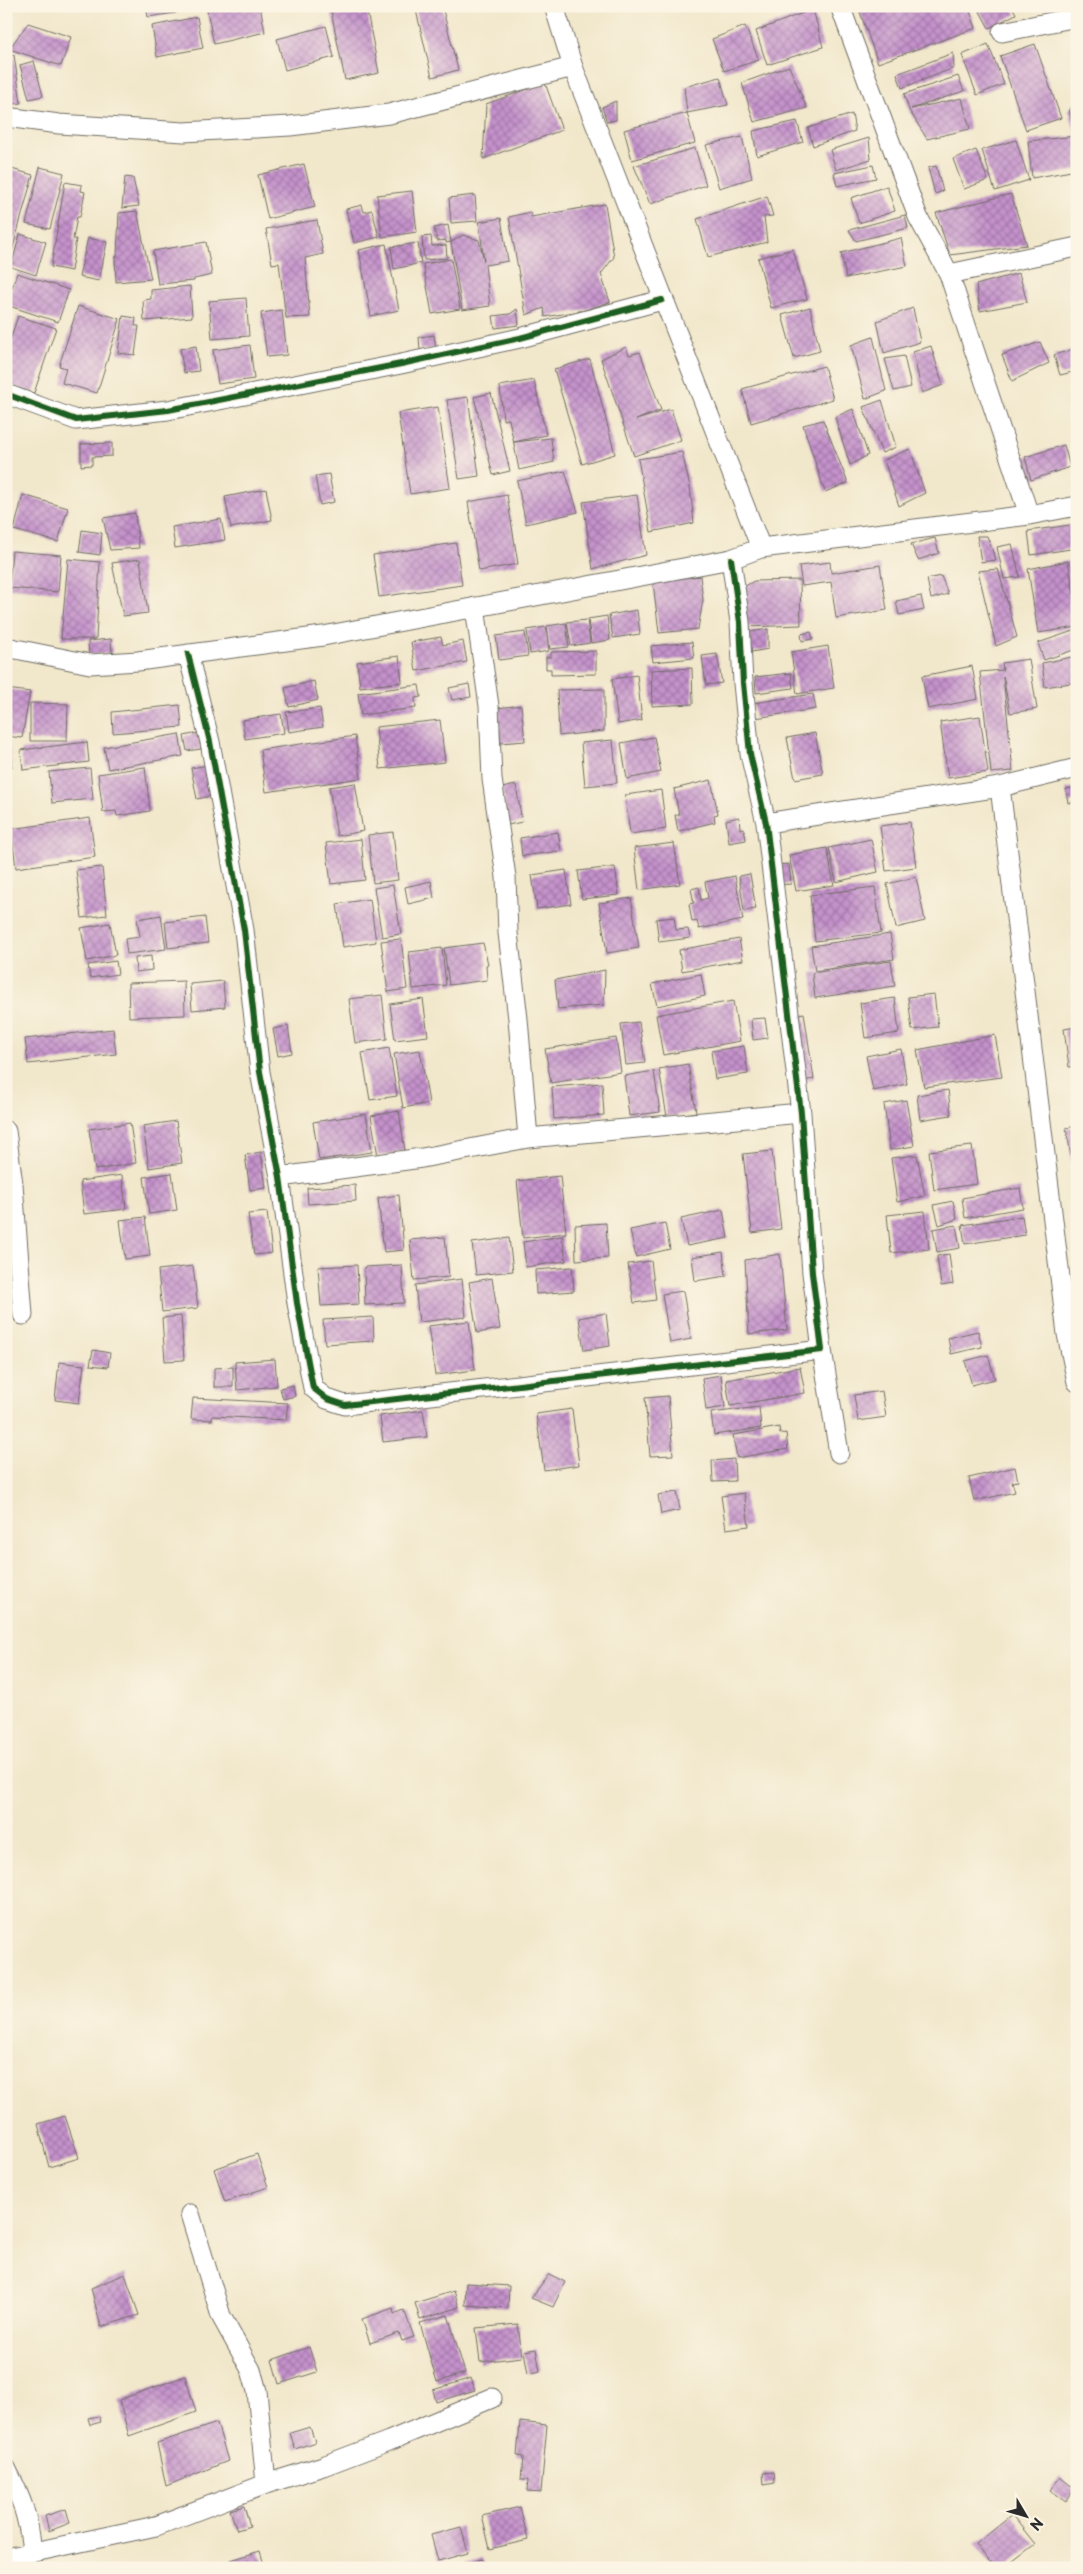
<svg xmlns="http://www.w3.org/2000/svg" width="1083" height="2574" viewBox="0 0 1083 2574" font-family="'Playpen Sans',sans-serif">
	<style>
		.building { fill: url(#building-cross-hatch) }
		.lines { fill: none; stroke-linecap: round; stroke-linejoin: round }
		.minor-casing { stroke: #706d63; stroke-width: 21 }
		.minor { stroke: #fff; stroke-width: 19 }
		.cycleway-casing { stroke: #fcf5e5; stroke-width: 9 }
		.cycleway { stroke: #1b5e20; stroke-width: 6 }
	</style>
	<defs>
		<pattern id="building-cross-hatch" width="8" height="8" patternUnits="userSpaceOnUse" patternTransform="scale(1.25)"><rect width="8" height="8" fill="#c592cc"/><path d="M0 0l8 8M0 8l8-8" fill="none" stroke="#a077a6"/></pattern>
	</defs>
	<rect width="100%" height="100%" fill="#fcf5e5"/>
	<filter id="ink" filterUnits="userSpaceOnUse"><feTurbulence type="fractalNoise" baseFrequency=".02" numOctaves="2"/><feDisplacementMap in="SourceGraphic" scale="10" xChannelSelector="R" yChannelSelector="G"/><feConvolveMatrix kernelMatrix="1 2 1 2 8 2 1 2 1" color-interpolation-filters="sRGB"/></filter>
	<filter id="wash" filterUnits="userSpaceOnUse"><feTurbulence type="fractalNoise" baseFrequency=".0096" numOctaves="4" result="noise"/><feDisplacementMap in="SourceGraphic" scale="20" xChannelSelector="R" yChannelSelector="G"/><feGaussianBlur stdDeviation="1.12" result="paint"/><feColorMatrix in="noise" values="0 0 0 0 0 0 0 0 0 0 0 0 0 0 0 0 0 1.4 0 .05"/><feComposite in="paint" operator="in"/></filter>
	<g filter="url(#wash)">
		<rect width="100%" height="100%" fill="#f1e7cb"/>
		<g id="blocks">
			<path class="building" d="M146,6H175L176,13L148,17Z
				M206,6H260L265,32L214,44Z
				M330,6H366L379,73L345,80Z
				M415,6H442L458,70L432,77Z
				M876,6H968L976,28L878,63L860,12Z
				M977,6H1012L1016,14L989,28Z
				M813,9L823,47L767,65L756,31Z
				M197,17L203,48L157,57L152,26Z
				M28,23L71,37L61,66L9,49Z
				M326,26L334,57L285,70L277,39Z
				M745,26L759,60L724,71L712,39Z
				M988,44L1004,84L977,95L962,55Z
				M1035,44L1061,118L1026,130L1000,56Z
				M953,53L954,68L902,88L897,74Z
				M14,55L21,103L6,105V56Z
				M34,61L43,96L29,99L20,65Z
				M789,66L807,108L754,122L742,83Z
				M958,76L964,91L911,109L962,98L970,129L927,139L909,110L904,94Z
				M720,77L728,105L687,113L695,143L632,160L624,130L687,113L684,87Z
				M545,83L562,130L483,159L486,104Z
				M616,101V120L607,122L602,107Z
				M1077,105V170L1032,178L1028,141L1076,136L1069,109Z
				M852,114L855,131L813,146L808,128Z
				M797,121L803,142L757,156L753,131Z
				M742,137L752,178L719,188L706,145Z
				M869,138L871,159L836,170L830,150Z
				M1016,140L1029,180L995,191L982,150Z
				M695,148L706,185L650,204L634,166Z
				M976,150L988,180L964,189L953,159Z
				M304,164L315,207L268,219L258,175Z
				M873,165L876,178L837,186L834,173Z
				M936,166L943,191L935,194L928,168Z
				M40,167L64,173L50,229L26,224Z
				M8,168L33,175L9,262H6V176Z
				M125,177L133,178L139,206L122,208Z
				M65,182L82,185L81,191L85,192L80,217H77L73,239H76L71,271L51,267Z
				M887,186L895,211L859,223L851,198Z
				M412,191L417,232L382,237L377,195Z
				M1011,194L1027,245L950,255L936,213Z
				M475,195L477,221L451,223L449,198Z
				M767,196L773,216L764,217L767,242L708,257L697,219Z
				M605,204L614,257L601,274L610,302L585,310L545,317L544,308L526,315L509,217L530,212L531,217Z
				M362,205L364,212L372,210L379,237L354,243L346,209Z
				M137,211L151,279L116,282L115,257H117L119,213Z
				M905,215L908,228L856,241L849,230Z
				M501,218L508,261L485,265L490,306L462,310L451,242L446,243V240L437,241L434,228L448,225L451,242L463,235L479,240L484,261L479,222Z
				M317,220L323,254L305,258L310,317L286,318L279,263L272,264L266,229Z
				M20,234L46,242L36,275L11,267Z
				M431,236L432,246L446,245L447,258L424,260L422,237Z
				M88,238L107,242L99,281L79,277Z
				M901,238L907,266L846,278L841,253Z
				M206,242L212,275L194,279V281L158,284L153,251Z
				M418,243L421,263L394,269L391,247Z
				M386,244L399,310L371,316L359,250Z
				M793,249L807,299L771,308L758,258Z
				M451,259L460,309L432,314L423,264Z
				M17,273L69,290L58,322L6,305Z
				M1019,273L1027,302L980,311L976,285Z
				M190,286L192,317L144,321L143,300L151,299V290Z
				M246,298L249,336L212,339L209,301Z
				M78,306L120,319L97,393L62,383L66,368L59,366Z
				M810,307L820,351L794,358L782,315Z
				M913,308L920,342L884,353L877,321Z
				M517,309L519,325L495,328L493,316L510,314Z
				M282,310L287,355L267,357L261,313Z
				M18,316L56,328L34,393L6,384V352Z
				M123,316L136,318L135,326H139L135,355L118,353Z
				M434,335L436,348L420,350L419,337Z
				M873,337L886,391L865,399L851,345Z
				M1040,342L1049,363L1012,381L1002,355Z
				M250,345L254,379L218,384L213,350Z
				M196,346L199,371L184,373L180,349Z
				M931,346L943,385L922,393L913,352Z
				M626,347L629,355L640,352L661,410L636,420L671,409L681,440L634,456L601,359Z
				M1077,348V371L1060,375L1054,355Z
				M904,356L911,387L894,391L885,359Z
				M590,359L615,454L582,464L554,369Z
				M824,366L833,399L751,423L742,389Z
				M534,380L546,435L514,442L551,438L554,462L519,470L509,419L503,420L500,386Z
				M491,393L510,471L493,475L474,397Z
				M468,397L479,476L459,479L447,400Z
				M882,400L896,447L882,453L863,407Z
				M438,407L450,488L410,494L398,413Z
				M853,409L868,455L850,465L835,417Z
				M823,420L848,483L825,492L803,425Z
				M112,443V456L92,457V465L81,466V444Z
				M1064,445L1070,467L1031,480L1025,457Z
				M910,449L925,493L899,506L884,460Z
				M682,452L690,487L694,523L651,532L638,459Z
				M565,471L578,512L526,524L517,481Z
				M329,474L334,502L320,505L315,476Z
				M266,489L272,520L231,528L225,497Z
				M23,495L68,508L58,542L14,530Z
				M507,495L518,564L479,571L468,502Z
				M637,495L646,555L593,569L583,502Z
				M135,513L139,548L110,550L103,518Z
				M221,519L225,540L175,548L172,527Z
				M1077,524V548L1031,555L1028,531Z
				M82,530L102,533L100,555L79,552Z
				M977,536H987L996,560L981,562Z
				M935,538L939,553L918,560L911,544Z
				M456,543L462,585L379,597L373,555Z
				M1012,544L1020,577L1004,579L997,547Z
				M12,551L61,555L58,592L9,588Z
				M68,559L100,562L96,639H61Z
				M140,559L148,613L123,616L112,563Z
				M1068,561L1077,610V627L1038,633L1028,569Z
				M830,562L831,573L880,565L887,610L836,618L831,582L802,586L799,566Z
				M998,569L1017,637L996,646L978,571Z
				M700,576L703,600L698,629L659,633L653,582Z
				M941,576L948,594L931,599L927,579Z
				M800,580L801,625L746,627L735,592L754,581Z
				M921,596L924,610L899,615L896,601Z
				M637,610L640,634L613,638L609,615Z
				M607,616L610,640L591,643L588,619Z
				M587,620L590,643L571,646L567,622Z
				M566,623L569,647L550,649L547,626Z
				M546,627L549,651L530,654L527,630Z
				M768,629V649L746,653L744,633Z
				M1076,630L1077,649L1044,660L1038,643Z
				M525,632L528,656L499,660L496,636Z
				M811,632L813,639L802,641L801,634Z
				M441,637L443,645L463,641L467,662L416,671L411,642Z
				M111,639L112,653L89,655L88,641Z
				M692,642L694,658L653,662L651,646Z
				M828,646L834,688L797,694L791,652Z
				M596,651V674L551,675V669H546V657H551V652Z
				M717,654L722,683L706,685L702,656Z
				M399,656L402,682L360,687L357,662Z
				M1077,656V682L1045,687L1042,663Z
				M1029,659L1037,709L1010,713L1003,676L1013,771L991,773L980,672L1003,670L1002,663Z
				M972,666L978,699L928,709L922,676Z
				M692,668L693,704L652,706L651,670Z
				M791,673L793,688L756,693L755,677Z
				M637,675L642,720L618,724L612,679Z
				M314,681L318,700L289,707L285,688Z
				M469,684L471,697L452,700L449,688Z
				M419,685L421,697L415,698L416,708L361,715L358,693Z
				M6,689L30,692L22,738L6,736Z
				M604,689V731L559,736L557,690Z
				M813,694L816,709L755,718L753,703Z
				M30,703L68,704L67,741H30Z
				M180,705L182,727L113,733L112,712Z
				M521,705L525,741L501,743L498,708Z
				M320,708L323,727L289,732L286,712Z
				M281,714L284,733L245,739L242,720Z
				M980,716L988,772L948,778L940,722Z
				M440,720L445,762L380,769L376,727Z
				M198,733L201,749L187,751L184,736Z
				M815,733L823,774L795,779L787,738Z
				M179,734L183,756L108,769L104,747Z
				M355,736L361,778L266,792L260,750Z
				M654,737L661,772L627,779L621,743Z
				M6,738H8L12,767L6,768Z
				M613,740L617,783L585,786L581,743Z
				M87,742L89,762L23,770L21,750Z
				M208,765L211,796L197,799L191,768Z
				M145,767L150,811L117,816L116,811L103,812L98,774Z
				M90,768L93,799L52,803L49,772Z
				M711,780L718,814L714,815L715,822L678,831L675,815H679L674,789Z
				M355,783L363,831L337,836L329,787Z
				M516,785L522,822L508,825L502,788Z
				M1077,787V801L1068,803L1066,789Z
				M661,790L666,829L630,834L625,795Z
				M739,817L740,829L744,828L746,840L729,843L726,820Z
				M90,818L95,857L16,868L11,829Z
				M910,822L916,867L886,871L880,826Z
				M393,832L398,880L373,883L368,835Z
				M558,832L561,851L522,856L520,838Z
				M361,839L365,880L331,884L326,843Z
				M871,839L878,872L836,882L829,848Z
				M674,843L680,884L639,890L634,848Z
				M827,848L834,885L796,891L789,855Z
				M789,864L791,884L777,885L775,865Z
				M102,867L107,915L82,918L76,870Z
				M615,867L619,895L582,899L578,871Z
				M566,870L571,904L537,909L532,875Z
				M750,874L756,909L744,911L739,876Z
				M735,876L743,920L699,929L697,921L692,922L689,904L694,903L691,889L699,887L701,900L708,898L705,882Z
				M916,877L925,921L896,928L887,884Z
				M431,881L434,898L408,904L405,887Z
				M393,885L401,934L382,937L374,888Z
				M875,887L881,933L815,941L810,895Z
				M631,898L639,948L607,953L599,903Z
				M370,899L376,942L343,947L337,904Z
				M161,915L166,949L127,954L125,939L140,937L137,919Z
				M205,917L208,943L168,948L165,922Z
				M674,917L676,930L688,929L690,938L659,942L656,919Z
				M110,923L116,955L87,961L81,928Z
				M890,934L894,959L815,971L811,946Z
				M401,939L407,989L388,992L381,941Z
				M739,939L743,960L682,971L679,950Z
				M483,943L488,964L486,965L487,980L449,985L444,948Z
				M442,948L446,985L413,989L409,952Z
				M151,956L152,970L136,972L135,958Z
				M116,961L118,974L90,978L88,965Z
				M891,961L895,986L815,998L812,973Z
				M605,970L604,1005L558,1009L555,980Z
				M701,974L705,996L657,1006L652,984Z
				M184,981L185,1015L129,1017L128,983Z
				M223,981L225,1007L192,1010L190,984Z
				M934,994L938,1027L912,1030L908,997Z
				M382,995L387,1039L355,1043L349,999Z
				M895,998L899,1033L865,1038L860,1003Z
				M423,999L428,1036L395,1040L390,1004Z
				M733,1001L740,1041L663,1055L656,1015Z
				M804,1013L814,1079L803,1081L792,1015Z
				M765,1018L768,1038L753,1040L751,1019Z
				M639,1022L645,1063L626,1065L621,1024Z
				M288,1026L292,1053L278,1056L273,1029Z
				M1077,1027V1066L1069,1067L1064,1029Z
				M113,1029L116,1054L28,1064L25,1039Z
				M995,1035L1002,1077L924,1087L917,1050Z
				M616,1038L621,1072L551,1083L545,1049Z
				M744,1046L748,1074L715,1079L711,1051Z
				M389,1048L397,1096L370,1100L362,1053Z
				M901,1049L907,1084L873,1091L866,1056Z
				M420,1050L429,1103L403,1108L394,1054Z
				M688,1064L696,1112L667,1117L659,1069Z
				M654,1071L660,1112L629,1116L624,1076Z
				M602,1083L604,1115L554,1119L552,1087Z
				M948,1090L951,1115L920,1120L917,1095Z
				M906,1100L914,1146L890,1150L884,1104Z
				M399,1111L405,1151L378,1156L371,1116Z
				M366,1114L372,1152L319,1160L313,1122Z
				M176,1121L182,1163L149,1168L143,1126Z
				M130,1123L136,1163L95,1170L89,1129Z
				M1077,1126V1170L1074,1171L1066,1128Z
				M972,1146L977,1184L934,1190L929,1151Z
				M772,1151L781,1229L752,1233L743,1154Z
				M261,1152L266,1188L250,1190L245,1155Z
				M917,1155L925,1196L897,1202L891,1158Z
				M172,1173L177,1210L149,1214L144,1177Z
				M122,1175L126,1209L84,1214L80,1181Z
				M560,1176L566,1233L523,1238L517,1181Z
				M355,1185L356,1201L308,1204L307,1188Z
				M1020,1188L1023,1208L965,1218L962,1198Z
				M399,1195L404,1250L384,1252L378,1198Z
				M953,1201L957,1219L939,1225L934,1205Z
				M723,1210L728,1238L687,1246L681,1219Z
				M925,1211L929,1249L891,1253L887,1215Z
				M267,1212L272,1253L254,1255L248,1214Z
				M1022,1216L1025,1235L965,1244L962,1225Z
				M145,1217L150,1256L125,1259L120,1220Z
				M606,1223L608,1258L576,1260L575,1225Z
				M665,1223L670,1249L636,1257L630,1230Z
				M956,1225L960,1248L937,1252L933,1229Z
				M562,1236L566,1261L526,1267L523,1242Z
				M445,1237L449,1277L414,1280L410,1240Z
				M509,1238L513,1271L476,1275L472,1243Z
				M723,1252L726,1276L695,1281L692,1257Z
				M780,1254L787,1330L749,1334L745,1260Z
				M949,1254L953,1284L941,1286L937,1256Z
				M651,1261L656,1300L634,1303L628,1264Z
				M357,1265L359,1304L321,1306L318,1267Z
				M402,1265L404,1303L365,1305L364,1267Z
				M193,1266L198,1308L162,1312L158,1270Z
				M572,1267L574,1291L536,1294L535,1270Z
				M492,1278L500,1329L477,1333L469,1282Z
				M462,1279L466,1317L419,1322L415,1285Z
				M683,1291L691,1339L670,1343L662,1294Z
				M606,1313L610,1346L584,1350L579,1318Z
				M181,1316L184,1360L165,1361L162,1318Z
				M373,1317L374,1341L325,1344L323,1320Z
				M469,1321L475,1370L435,1375L428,1326Z
				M978,1331L982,1347L951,1354L948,1338Z
				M93,1350L110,1353L108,1367L90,1365Z
				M988,1355L995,1379L972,1385L965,1361Z
				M275,1359L277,1386L237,1390L235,1362Z
				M59,1362L84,1365L79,1403L55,1400Z
				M233,1367V1387H214V1368Z
				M800,1367L805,1393L730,1406L726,1380Z
				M721,1375L725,1407L706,1410L702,1378Z
				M293,1385L295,1396L283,1399L280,1388Z
				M882,1391L886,1417L858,1421L854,1395Z
				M668,1396L673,1455L650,1456L645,1398Z
				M193,1398L288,1403L286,1420L212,1416V1420L191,1419Z
				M759,1407L761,1428L714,1435L711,1413Z
				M572,1409L579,1465L544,1470L536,1414Z
				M423,1410L427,1437L383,1442L380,1416Z
				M779,1427L780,1434L786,1433L788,1449L737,1458L733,1435Z
				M734,1459L735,1481L713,1482L712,1461Z
				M1015,1467L1018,1481L1012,1482L1015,1492L974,1501L969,1478Z
				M677,1492L680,1510L661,1514L658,1495Z
				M744,1493L749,1526L726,1529L721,1496Z
				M65,2116L79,2158L49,2167L38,2124Z
				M257,2154L268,2187L225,2202L214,2169Z
				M125,2274L139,2315L101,2327L91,2288Z
				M549,2274L565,2282L553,2307L531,2298Z
				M466,2283L509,2286L508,2308L465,2305Z
				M454,2291L459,2307L420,2320L415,2303Z
				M393,2308L394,2314L404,2310L414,2337L402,2341L399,2333L370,2343L362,2319Z
				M448,2315L465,2373L437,2382L420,2323Z
				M518,2324L522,2357L480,2362L476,2328Z
				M309,2347L317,2372L279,2384L272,2360Z
				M536,2349L540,2371L528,2374L524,2351Z
				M185,2376L196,2412L129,2436L119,2400Z
				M471,2378L475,2390L436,2402L433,2390Z
				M99,2416L101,2422L90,2425L88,2418Z
				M520,2422L547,2425L541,2492L527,2491L528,2480H521L523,2457L517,2456Z
				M217,2423L228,2461L166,2486L157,2443Z
				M310,2427L315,2442L295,2449L290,2433Z
				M774,2472L775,2483L764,2485L763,2473Z
				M1060,2477L1075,2489L1066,2501L1050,2490Z
				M244,2506L250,2526L237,2530L230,2510Z
				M520,2507L528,2540L490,2549L482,2516Z
				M66,2509L70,2523L49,2531L45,2516Z
				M1012,2515L1035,2544L1004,2568H994L976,2544Z
				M461,2527L468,2553L438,2561L431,2535Z
				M260,2551L265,2568H233L231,2560Z
				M482,2559L485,2568H453V2567Z"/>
		</g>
	</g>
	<g filter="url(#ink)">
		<use href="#blocks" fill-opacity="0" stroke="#706d63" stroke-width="1"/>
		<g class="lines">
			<g class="minor-casing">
				<path id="minor" d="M554,6L573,67L761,548
					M840,6L918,217L949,274L1029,515
					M1002,32L1077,17
					M6,117L59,124L184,132L290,126L389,114L573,67
					M949,274L1077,247
					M6,394L76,420L168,410L401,364L520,338L662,300
					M475,607L489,706L492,779L506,877L508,933L518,1019L528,1138
					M6,647L90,664L138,661L323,636L731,559L761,548L1029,515L1077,506
					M188,654L210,742L244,930L260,1072L280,1177L297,1303L313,1388L327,1399L345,1405L822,1350L812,1273L801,1113L766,823L750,754L743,683L740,622L731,559
					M1000,787L1067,1334L1077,1382
					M766,823L1000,787L1077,768
					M6,1131L13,1184L23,1315
					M280,1177L422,1158L528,1138L801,1113
					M822,1350L839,1453
					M190,2214L221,2316L251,2370L257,2391L266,2484
					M6,2468C22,2499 28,2516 32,2551
					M6,2558L156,2526L266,2484L323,2466L389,2441L492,2398"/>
			</g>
			<use href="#minor" class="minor"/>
			<g class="cycleway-casing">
				<path id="cycleway" d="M6,394L76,420L168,410L401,364L520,338L662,300
					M188,654L210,742L244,930L260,1072L280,1177L297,1303L313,1388L327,1399L345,1405L822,1350L812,1273L801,1113L766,823L750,754L743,683L740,622L731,559"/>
			</g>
			<use href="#cycleway" class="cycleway"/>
		</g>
	</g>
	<rect width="1083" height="2574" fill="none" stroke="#fcf5e5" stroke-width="25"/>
	<g transform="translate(1026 2516) rotate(128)" stroke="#fcf5e5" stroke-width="4" paint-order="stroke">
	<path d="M0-4L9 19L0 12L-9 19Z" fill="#2b2b2b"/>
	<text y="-8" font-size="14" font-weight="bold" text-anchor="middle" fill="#2b2b2b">N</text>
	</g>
</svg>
